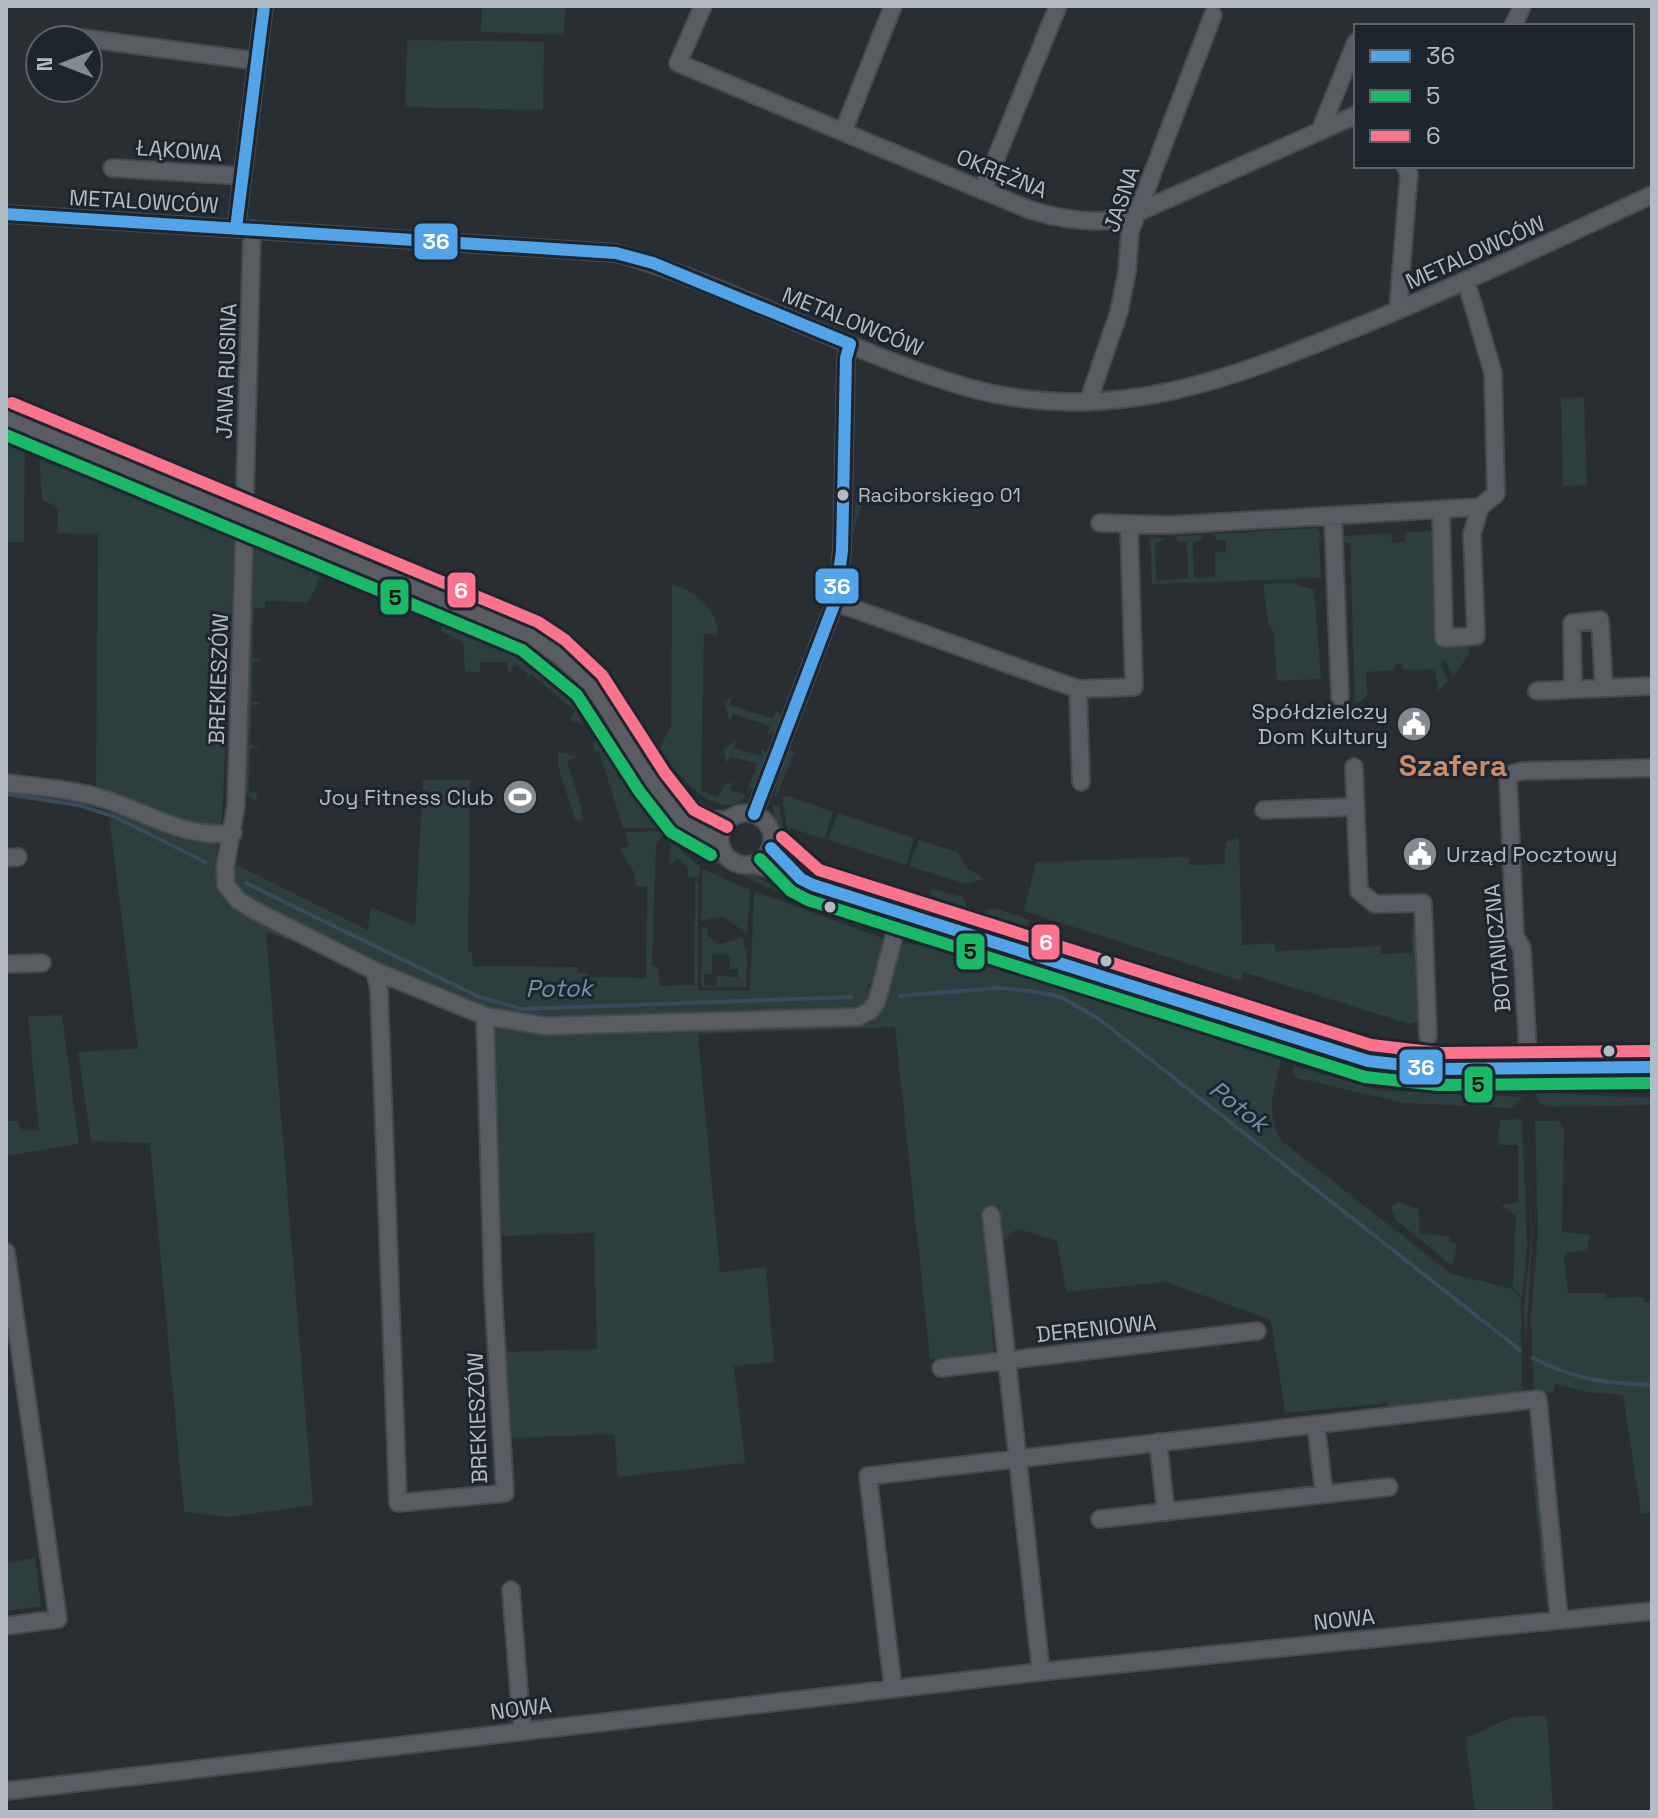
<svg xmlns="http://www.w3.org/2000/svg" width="1658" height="1818" viewBox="0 0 1658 1818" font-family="'Space Grotesk',sans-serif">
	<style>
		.green { fill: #2c3e3d; fill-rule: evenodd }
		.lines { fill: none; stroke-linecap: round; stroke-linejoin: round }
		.stream { stroke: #394b5c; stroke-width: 4 }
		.minor-casing { stroke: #474a4e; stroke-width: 20 }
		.minor { stroke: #595c62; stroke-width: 16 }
		.bus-1-casing { stroke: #1d252e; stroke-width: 18 }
		.bus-2-casing { stroke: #1d252e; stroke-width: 18 }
		.bus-3-casing { stroke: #1d252e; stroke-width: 18 }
		.bus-1 { stroke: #53a3e8; stroke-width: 12 }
		.bus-2 { stroke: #1ab867; stroke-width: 12 }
		.bus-3 { stroke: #fc738d; stroke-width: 12 }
		.bus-dot { fill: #b3bbc5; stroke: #1d252e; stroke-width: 3 }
		.labels { text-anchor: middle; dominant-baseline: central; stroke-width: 6; stroke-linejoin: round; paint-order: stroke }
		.bus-label { font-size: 20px; fill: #b3bbc5; stroke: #1d252e; text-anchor: start }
		.street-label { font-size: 22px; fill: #b3bbc5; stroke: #1d252e }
		.poi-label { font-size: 22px; fill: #b3bbc5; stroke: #1d252e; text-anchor: end }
		.water-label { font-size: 24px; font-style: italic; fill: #768fa5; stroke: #1d252e }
		.district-label { font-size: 30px; font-weight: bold; fill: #c98b6a; stroke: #1d252e }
		.line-badge { stroke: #1d252e; stroke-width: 3 }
		.badge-label { font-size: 22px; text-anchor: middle; font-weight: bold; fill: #fff }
		.pale-badge-label { font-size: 22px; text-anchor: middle; font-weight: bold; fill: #111 }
	</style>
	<rect width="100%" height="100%" fill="#292e33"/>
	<path class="green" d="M482,6H565L564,35L481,32Z
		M407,40L544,42L543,110L405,107Z
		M1584,397L1587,485L1563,486L1561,398Z
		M6,439L25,447L24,542H6Z
		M44,443L220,516L231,525L39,446Z
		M39,453L235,534L222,818L216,855L368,930L370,907L415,926L423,780H470L468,952H472L473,966L578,967V973H588L589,977L646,978L647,886H636L634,872L619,849L629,846L625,832L660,831L663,835L656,845L652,965L659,969V986L694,985L695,882H698V990L750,991L754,891L885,939L873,985L868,984V988L889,991L897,943L936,946L1273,1054L1281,1061C1274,1086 1264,1119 1283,1142L1450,1273L1513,1289L1521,1299L1522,1395L1388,1411L1387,1403L1285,1413L1271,1320L1166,1282L1066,1292L1057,1241L1017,1229L1005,1239H989L995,1295L990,1296L994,1352L930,1359L895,1027L698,1034L720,1272L766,1267L774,1362L734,1366L745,1463L618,1477L614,1434L506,1438L503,1352L597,1349L594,1233L500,1236L489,1031C441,984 330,955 266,932L313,1505L229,1517L184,1512L150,1143L91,1141L78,1052L138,1049L110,825L113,792L96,786L98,534L57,533L58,507L42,500Z
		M857,486L867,487V490L853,532Z
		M1318,528L1322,540L1319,541L1321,578L1152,584L1150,538H1165L1155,544L1156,581L1188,578L1187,542H1178L1177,536L1202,535L1201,540L1193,542L1194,578L1215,577V554L1221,551L1226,553V540H1216L1214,534Z
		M1436,531L1440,642L1468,641L1469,654L1453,677L1445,659L1440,661L1448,681L1438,691L1435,669L1402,670V664H1394V670L1366,672L1367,695L1361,702H1355L1350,543L1342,542L1341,536L1391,533L1392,543L1405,542V532Z
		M260,544L323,570L309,602L266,601L265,608L254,609L253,657L263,660L253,662L252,701L262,703L252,706L250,744L261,747L250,749L249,792L258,793L255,800L248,796L241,784L251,554Z
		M352,569L431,603L433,608L341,570Z
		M1292,583L1314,590L1321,679L1277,681L1274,633L1268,624L1263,584Z
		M672,584C694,591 721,610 717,636L704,633L701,791L718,798L724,785L733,782L730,790L746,795L757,764L730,756L727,764L723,750L736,739L734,748L760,756L763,748L768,757L755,789L750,788C729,835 672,773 660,747L671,726Z
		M447,609L527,645L576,686L524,647L441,611Z
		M440,618C486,637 552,656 579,702C584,711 581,717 584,725L569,720L575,711L531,674L524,682L528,673L514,665L509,675L506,662H481L480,673L465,671L463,642L442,632Z
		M732,696L730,705L773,719L776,710L783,718L780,730L767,735L770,726L732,714L730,723L724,703Z
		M606,738L618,746L664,826L639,793L614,746Z
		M597,740C624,762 632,802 657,828H623L599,751L594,752L593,743Z
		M787,750L795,753L776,797L774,796Z
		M558,752L577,756L567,761L581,806V822L575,819L558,766Z
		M788,796L833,812L824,839L790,828L789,833L798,844L794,853H791L782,797Z
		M772,805L779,806L789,859L873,885L870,894L824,879L788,861L780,849Z
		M838,813L914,838L906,865L828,840Z
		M700,836L725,865L752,873L786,895L705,859L697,853Z
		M1239,837L1242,945L1275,943L1276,951L1381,946V954L1412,953L1411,929L1418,930L1420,1021L1410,1024L1243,972L1242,981L1024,911L1036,862L1189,857V865L1225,864V843Z
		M919,840L957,852L967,868L984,879L966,884L909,866Z
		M671,841L700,867L698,878L688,876V868L678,858L672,864L669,861Z
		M703,869L750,890L747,934L723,916L701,921Z
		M881,887L964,914C948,926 897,903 878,897Z
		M932,889L963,897L968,908L930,896Z
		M995,908L1030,920L1027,930L983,915L986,910Z
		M985,922L1086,954C1069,960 993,940 985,922Z
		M702,927H707L708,936L720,944L742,938L747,952L746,987H701ZM712,954L730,955V969H738V978L717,975V986H705L704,974H712Z
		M917,930L1276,1043L1281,1047L940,937L906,934Z
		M1126,967L1380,1047L1466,1061C1431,1062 1396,1060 1362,1052C1327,1044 1140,987 1126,967Z
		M62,1015L79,1144L7,1156L6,1121H19L20,1131L39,1130L28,1016Z
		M1602,1043V1052C1581,1052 1552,1070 1536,1050L1554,1044Z
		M1310,1054L1390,1075L1494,1081V1085L1491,1088L1384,1082L1301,1057Z
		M1294,1066L1378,1090L1523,1097L1511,1108L1405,1103L1297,1078L1293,1074Z
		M1580,1076L1652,1080V1088L1502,1085V1081Z
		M1544,1093L1652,1098V1105L1547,1107L1539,1103L1536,1094Z
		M1522,1119L1527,1244L1522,1297L1513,1287L1516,1216L1501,1206L1518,1202V1145H1500L1497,1140L1501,1120Z
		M1535,1121H1559L1564,1131L1562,1232L1590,1235L1587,1251L1568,1252L1564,1258L1568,1293H1605L1606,1298L1643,1297L1644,1302H1652V1513L1641,1514L1623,1395L1587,1392L1555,1384L1554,1392L1534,1394L1531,1317L1538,1233Z
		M1527,1122L1532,1238L1526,1345L1524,1308L1531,1238Z
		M1397,1202L1419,1209V1233L1451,1237V1243H1457L1453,1263L1450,1264L1396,1220L1391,1206Z
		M1526,1408L1543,1544L1546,1612Z
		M35,1558L41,1606L6,1611V1563Z
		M1547,1716L1553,1812H1475L1465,1738L1513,1717Z"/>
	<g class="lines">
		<path class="stream" d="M6,794L78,805L113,816L205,862
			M246,883L477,996L521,1009L852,997
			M899,996L997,988L1031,991L1061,997L1099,1019L1520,1350
			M1533,1358C1572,1379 1609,1384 1652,1385"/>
		<g class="minor-casing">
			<path id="minor" d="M703,6L678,63L1030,210C1060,219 1094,225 1125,218L1356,115
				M1513,26L1522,6
				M82,38L257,61
				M1320,131L1356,42
				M843,132L893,6
				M112,168L242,176
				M983,190L1058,6
				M6,214L616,253C736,287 846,352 966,387C1114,429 1237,376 1370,322C1466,282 1559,238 1652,195
				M236,228L264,6
				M1398,310L1409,173L1405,166
				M1088,402L1119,312L1127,272L1130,232L1213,15
				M6,418L530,636C604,681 608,716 652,782C661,796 677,806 682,821L719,841
				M1441,510L1444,638L1476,636L1472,534L1480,507
				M241,514L245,491L252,229
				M245,516L236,806L225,868L226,885L238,900L254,910L375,971L379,991L398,1503L505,1493L493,1290L485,1016L375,971
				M1333,516L1340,697
				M1100,523L1170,525L1480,507L1496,494L1493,373L1466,281
				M835,602L1078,689L1081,782
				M1078,689L1134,687L1129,526
				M1573,689L1572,623L1600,620L1604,688
				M1537,691L1652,686
				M1354,767L1359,891L1375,904L1423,903L1428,1036
				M6,783C38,787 73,789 104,799C149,813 184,839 233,833
				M1264,810L1353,807
				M679,811L688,808L710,819L727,820
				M720 839a26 26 0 1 1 52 0a26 26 0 1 1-52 0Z
				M754,814L835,602L842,551L846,358L850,344
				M771,848L801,879L813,885L1368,1061L1438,1069L1652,1067
				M6,858L18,857
				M754,864L799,879
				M6,964L42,963
				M485,1016L546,1026L857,1017L870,1011L877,1001L900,914
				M1529,1069L1522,948L1515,936L1508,775L1523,771L1652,768
				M991,1215L1041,1672
				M6,1252L58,1619L6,1626
				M941,1368L1257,1331
				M1316,1425L1324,1493
				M1158,1442L1166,1512
				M1100,1519L1389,1487
				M511,1590L522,1730
				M893,1688L868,1476L1538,1399L1559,1620
				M6,1791L1048,1671L1652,1611"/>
		</g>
		<use href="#minor" class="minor"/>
		<g class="bus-1-casing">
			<path id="bus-1" d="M6,214L616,253L653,263L850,344
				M236,228L264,6
				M754,814L835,602L842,551L846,358L850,344
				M771,848L801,879L813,885L1368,1061L1438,1069L1652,1067"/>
		</g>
		<g class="bus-2-casing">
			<path id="bus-2" d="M6,435L522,650L577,695L639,791L671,832L711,855
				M760,859L791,891L808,900L1365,1077L1438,1085L1652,1083"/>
		</g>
		<g class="bus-3-casing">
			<path id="bus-3" d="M12,403L538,622L565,640L602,675L665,773L694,810L727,827
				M782,837L819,870L1371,1045L1439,1053L1652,1051"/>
		</g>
		<use href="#bus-1" class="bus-1"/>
		<use href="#bus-2" class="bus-2"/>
		<use href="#bus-3" class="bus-3"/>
	</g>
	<defs>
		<g id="civic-disc" transform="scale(1.8)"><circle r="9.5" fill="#838a92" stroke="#1d252e"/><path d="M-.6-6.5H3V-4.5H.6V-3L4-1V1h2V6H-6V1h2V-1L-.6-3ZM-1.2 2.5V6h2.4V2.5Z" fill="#fff"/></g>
		<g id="stadium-disc" transform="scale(1.8)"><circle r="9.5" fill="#838a92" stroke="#1d252e"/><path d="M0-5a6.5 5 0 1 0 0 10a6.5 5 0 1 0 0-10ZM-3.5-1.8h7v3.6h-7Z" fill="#fff"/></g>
	</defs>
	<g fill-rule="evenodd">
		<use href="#civic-disc" x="1414" y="724"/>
		<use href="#stadium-disc" x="520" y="797"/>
		<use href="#civic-disc" x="1420" y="854"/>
	</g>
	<g class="bus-dot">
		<circle cx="843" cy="495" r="7"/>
		<circle cx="830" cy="907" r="7"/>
		<circle cx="1106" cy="961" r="7"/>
		<circle cx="1609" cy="1051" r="7"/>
	</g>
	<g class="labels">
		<g class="bus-label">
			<text x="858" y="495">Raciborskiego 01</text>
		</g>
		<g class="street-label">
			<text transform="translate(179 150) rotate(4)">ŁĄKOWA</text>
			<text transform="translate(1002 173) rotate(22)">OKRĘŻNA</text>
			<text transform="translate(1121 199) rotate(-71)">JASNA</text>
			<text transform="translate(144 201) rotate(3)">METALOWCÓW</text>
			<text transform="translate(1475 252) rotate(-24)">METALOWCÓW</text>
			<text transform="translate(853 321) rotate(22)">METALOWCÓW</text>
			<text transform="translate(226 371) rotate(-88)">JANA RUSINA</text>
			<text transform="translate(218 679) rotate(-88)">BREKIESZÓW</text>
			<text transform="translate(1497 948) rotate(-95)">BOTANICZNA</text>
			<text transform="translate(1096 1328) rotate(-6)">DERENIOWA</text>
			<text transform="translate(477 1418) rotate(-92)">BREKIESZÓW</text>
			<text transform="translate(1344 1619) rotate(-6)">NOWA</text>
			<text transform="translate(521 1708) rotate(-7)">NOWA</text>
		</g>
		<g class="poi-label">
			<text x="1388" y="711">Spółdzielczy<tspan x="1388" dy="25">Dom Kultury</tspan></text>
			<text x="494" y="797">Joy Fitness Club</text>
			<text x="1446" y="854" text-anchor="start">Urząd Pocztowy</text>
		</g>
		<g class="water-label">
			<text transform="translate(559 988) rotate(-1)">Potok</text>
			<text transform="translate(1239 1106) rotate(38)">Potok</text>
		</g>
		<g class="district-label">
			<text x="1453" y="765">Szafera</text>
		</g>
	</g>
	<g class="line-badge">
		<rect x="413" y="222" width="46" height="39" rx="8" fill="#53a3e8"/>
		<rect x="814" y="567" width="46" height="38" rx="8" fill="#53a3e8"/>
		<rect x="446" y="571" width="31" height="38" rx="8" fill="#fc738d"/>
		<rect x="379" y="578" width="31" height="38" rx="8" fill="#1ab867"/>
		<rect x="1030" y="923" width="31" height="38" rx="8" fill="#fc738d"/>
		<rect x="955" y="932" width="31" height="39" rx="8" fill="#1ab867"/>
		<rect x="1398" y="1048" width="46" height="38" rx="8" fill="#53a3e8"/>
		<rect x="1463" y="1065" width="31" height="39" rx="8" fill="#1ab867"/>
	</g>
	<g class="badge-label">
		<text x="436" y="249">36</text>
		<text x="837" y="594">36</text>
		<text x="461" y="598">6</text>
		<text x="1046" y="950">6</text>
		<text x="1421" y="1075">36</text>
	</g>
	<g class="pale-badge-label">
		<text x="395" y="605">5</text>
		<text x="970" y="959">5</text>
		<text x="1478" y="1092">5</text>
	</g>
	<rect width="1658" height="1818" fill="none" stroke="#b3bbc5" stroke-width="16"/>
	<rect x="1354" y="24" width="280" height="144" fill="#1d252e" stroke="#59616a" stroke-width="2"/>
	<rect x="1370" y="50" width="40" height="12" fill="#53a3e8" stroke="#59616a" stroke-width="2"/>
	<text x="1426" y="64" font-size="24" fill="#b3bbc5">36</text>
	<rect x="1370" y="90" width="40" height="12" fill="#1ab867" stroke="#59616a" stroke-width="2"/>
	<text x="1426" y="104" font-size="24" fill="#b3bbc5">5</text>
	<rect x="1370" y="130" width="40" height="12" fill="#fc738d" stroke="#59616a" stroke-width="2"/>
	<text x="1426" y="144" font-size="24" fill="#b3bbc5">6</text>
	<g transform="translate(64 64) rotate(270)"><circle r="38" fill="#1d252e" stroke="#59616a" stroke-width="2"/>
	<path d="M0-6L14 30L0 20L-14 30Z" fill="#838a92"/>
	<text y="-12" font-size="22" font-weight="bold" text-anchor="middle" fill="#b3bbc5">N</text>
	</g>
</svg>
